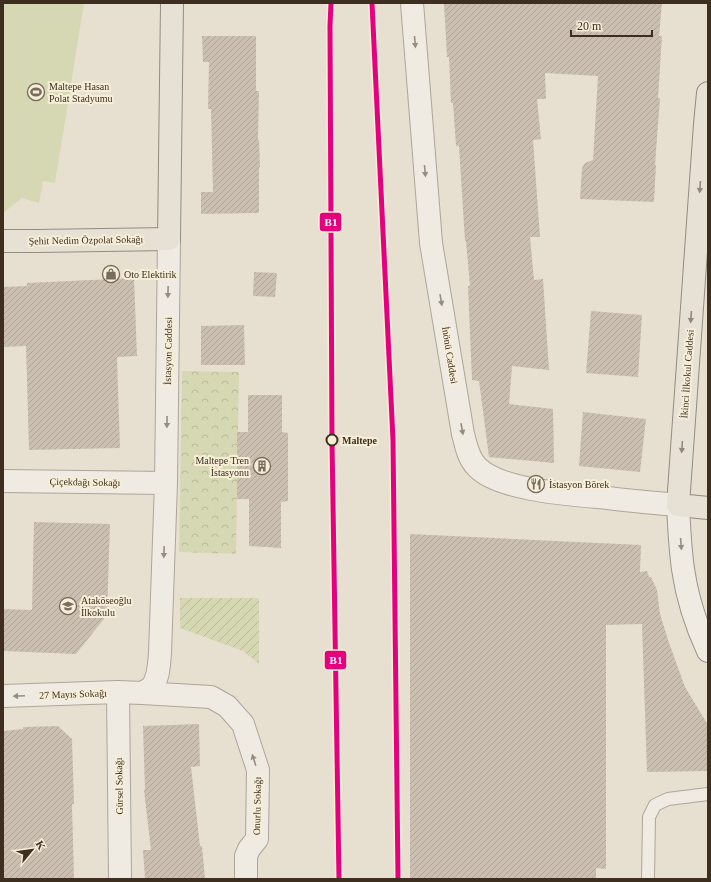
<svg xmlns="http://www.w3.org/2000/svg" width="711" height="882" viewBox="0 0 711 882" font-family="Georgia,serif">
	<style>
		.forest { fill: url(#forest-crowns) }
		.garden { fill: url(#garden-furrows) }
		.pitch { fill: #d6d7b3 }
		.building { fill: url(#building-hatch) }
		.lines { fill: none; stroke-linecap: round; stroke-linejoin: round }
		.lane-casing { stroke: #ada599; stroke-width: 14 }
		.street-casing { stroke: #ada599; stroke-width: 24 }
		.secondary-casing { stroke: #9c958a; stroke-width: 24 }
		.primary-casing { stroke: #928b80; stroke-width: 24 }
		.lane { stroke: #efebe3; stroke-width: 12 }
		.street { stroke: #efebe3; stroke-width: 22 }
		.secondary { stroke: #efebe3; stroke-width: 22 }
		.primary { stroke: #e6e1d4; stroke-width: 22 }
		.rail-1-casing { stroke: #f7eed8; stroke-width: 8 }
		.rail-1 { stroke: #e5007d; stroke-width: 5 }
		.oneway { fill: #968c82 }
		.oneway2 { fill: #92887a }
		.stop-dot { fill: #f7eed8; stroke: #3d2e20; stroke-width: 2 }
		.labels { text-anchor: middle; dominant-baseline: central; stroke-width: 4; stroke-linejoin: round; paint-order: stroke }
		.poi-label { font-size: 10px; fill: #3d2e20; stroke: #f7eed8; text-anchor: start }
		.street-label { font-size: 10px; fill: #3d2e20; stroke: #f7eed8 }
		.stop-label { font-size: 10px; font-weight: bold; fill: #3d2e20; stroke: #f7eed8; text-anchor: start }
		.line-badge { stroke: #f7eed8; stroke-width: 1.5 }
		.badge-label { font-size: 11px; text-anchor: middle; font-weight: bold; fill: #fff }
	</style>
	<defs>
		<pattern id="forest-crowns" width="20" height="18" patternUnits="userSpaceOnUse"><rect width="20" height="18" fill="#d6d7b3"/><path d="M2 6a3 3 0 1 1 6 0M12 15a3 3 0 1 1 6 0" fill="none" stroke="#b9b99a"/></pattern>
		<pattern id="garden-furrows" width="10" height="10" patternUnits="userSpaceOnUse"><rect width="10" height="10" fill="#d6d7b3"/><path d="M-1 1l2-2M0 10L10 0M9 11l2-2" fill="none" stroke="#b9b99a"/></pattern>
		<pattern id="building-hatch" width="6" height="6" patternUnits="userSpaceOnUse"><rect width="6" height="6" fill="#cbbfb2"/><path d="M-1 1l2-2M0 6l6-6M5 7l2-2" fill="none" stroke="#afa499"/></pattern>
	</defs>
	<rect width="100%" height="100%" fill="#e7e0d1"/>
	<path class="forest" d="M182,371L239,372L236,554L179,552Z"/>
	<path class="garden" d="M180,598H259V664L243,651L180,628Z"/>
	<path class="pitch" d="M3,3H84L55,183L43,181L39,203L22,198L3,213Z"/>
	<path class="building" d="M444,3H662L659,36H662L658,98H660L655,165H656L654,202L580,199L582,168L585,163L593,160L598,76L545,73L546,99H537L541,139L533,140L540,237H530L534,280L543,279L549,370L512,366L509,404L553,409L554,463L489,457L479,381L472,380L468,286H470L466,241H465L459,146H456L453,103H451L449,57H447Z
		M202,36H256V91H259L258,140H259L260,167H259V213L201,214V192H213L211,109H208L209,62H203Z
		M254,272L277,273L275,297L253,296Z
		M134,278L137,356L117,357L120,448L29,450L26,346L3,347V287L27,286V283Z
		M591,311L642,315L638,377L586,373Z
		M244,325L245,365H201V326Z
		M248,395H282V432L288,433V501L281,502V548L249,546V499H237V432H248Z
		M583,412L646,419L640,472L579,466Z
		M34,522L110,524L107,615L76,654L3,651V609L32,610Z
		M410,534L641,545L640,572L647,571L649,577H651L657,590L660,614L668,640L685,687L708,725V771L647,772L642,624L606,625V869L596,868V879H410Z
		M199,724L200,766L191,767L200,846H202L205,879H145L143,850H151L144,790H145L143,726Z
		M58,726L72,739L74,804H72L74,879H3V731L23,729V727Z"/>
	<g class="lines">
		<g class="lane-casing">
			<path id="lane" d="M648,879L649,817L655,805L668,799L708,794"/>
		</g>
		<g class="street-casing">
			<path id="street" d="M412,3L431,243L463,434C466,445 468,458 477,467C500,491 575,495 608,498C631,501 655,503 678,505
				M3,481L166,483
				M118,692L120,879
				M142,693C145,691 148,690 151,688C159,679 159,664 160,653L166,483L169,239
				M3,696L118,692L142,693L211,697L227,706L243,724L258,770L257,839L249,849L246,856V879"/>
		</g>
		<g class="secondary-casing">
			<path id="secondary" d="M678,505C679,526 680,548 683,569C687,597 696,625 708,651"/>
		</g>
		<g class="primary-casing">
			<path id="primary" d="M708,93L705,124L678,505L708,508
				M3,241H36L169,239L172,3"/>
		</g>
		<use href="#lane" class="lane"/>
		<use href="#street" class="street"/>
		<use href="#secondary" class="secondary"/>
		<use href="#primary" class="primary"/>
		<g class="rail-1-casing">
			<path id="rail-1" d="M331,3L330,26L332,441L339,879
				M372,3L393,440L398,879"/>
		</g>
		<use href="#rail-1" class="rail-1"/>
	</g>
	<defs><path id="oneway-solid" d="M-6-.8H1V-3.2L6.5 0L1 3.2V.8H-6Z"/></defs>
	<g class="oneway">
		<use href="#oneway-solid" transform="translate(415 42) rotate(85)"/>
		<use href="#oneway-solid" transform="translate(425 171) rotate(85)"/>
		<use href="#oneway-solid" transform="translate(168 292) rotate(91)"/>
		<use href="#oneway-solid" transform="translate(441 300) rotate(80)"/>
		<use href="#oneway-solid" transform="translate(167 422) rotate(91)"/>
		<use href="#oneway-solid" transform="translate(462 429) rotate(80)"/>
		<use href="#oneway-solid" transform="translate(681 544) rotate(86)"/>
		<use href="#oneway-solid" transform="translate(164 552) rotate(92)"/>
		<use href="#oneway-solid" transform="translate(19 696) rotate(178)"/>
		<use href="#oneway-solid" transform="translate(254 760) rotate(-108)"/>
	</g>
	<g class="oneway2">
		<use href="#oneway-solid" transform="translate(700 187) rotate(94)"/>
		<use href="#oneway-solid" transform="translate(691 317) rotate(94)"/>
		<use href="#oneway-solid" transform="translate(682 447) rotate(94)"/>
	</g>
	<defs>
		<g id="stadium-ring" transform="scale(0.9)"><circle r="9.5" fill="#f7eed8" stroke="#786c5e" stroke-width="1.5"/><path d="M0-5a6.5 5 0 1 0 0 10a6.5 5 0 1 0 0-10ZM-3.5-1.8h7v3.6h-7Z" fill="#786c5e"/></g>
		<g id="shop-ring" transform="scale(0.9)"><circle r="9.5" fill="#f7eed8" stroke="#786c5e" stroke-width="1.5"/><path d="M-5-2.5h2.3a2.7 3.5 0 0 1 5.4 0H5L5.5 6h-11ZM-1.5-2.5h3a1.5 2.3 0 0 0-3 0Z" fill="#786c5e"/></g>
		<g id="building-ring" transform="scale(0.9)"><circle r="9.5" fill="#f7eed8" stroke="#786c5e" stroke-width="1.5"/><path d="M-4-6H4V6H1V3H-1V6H-4ZM-2.5-4.3h1.7v1.8h-1.7ZM.8-4.3h1.7v1.8H.8ZM-2.5-1h1.7V.8h-1.7ZM.8-1h1.7V.8H.8Z" fill="#786c5e"/></g>
		<g id="restaurant-ring" transform="scale(0.9)"><circle r="9.5" fill="#f7eed8" stroke="#786c5e" stroke-width="1.5"/><path d="M-5-6h1v4h1v-4h1v4h1v-4h1v5L-1.5 .5V6h-2V.5L-5-1ZM5-6V6H3V1.5H1.5Q1.5-4 5-6Z" fill="#786c5e"/></g>
		<g id="school-ring" transform="scale(0.9)"><circle r="9.5" fill="#f7eed8" stroke="#786c5e" stroke-width="1.5"/><path d="M0-5L7-2L0 1L-7-2ZM-4 1L0 2.5L4 1V4Q0 6-4 4Z" fill="#786c5e"/></g>
	</defs>
	<g fill-rule="evenodd">
		<use href="#stadium-ring" x="36" y="92"/>
		<use href="#shop-ring" x="111" y="274"/>
		<use href="#building-ring" x="262" y="466"/>
		<use href="#restaurant-ring" x="536" y="484"/>
		<use href="#school-ring" x="68" y="606"/>
	</g>
	<circle class="stop-dot" cx="332" cy="440" r="5.5"/>
	<g class="labels">
		<g class="poi-label">
			<text x="49" y="86">Maltepe Hasan<tspan x="49" dy="12">Polat Stadyumu</tspan></text>
			<text x="124" y="274">Oto Elektirik</text>
			<text x="249" y="460" text-anchor="end">Maltepe Tren<tspan x="249" dy="12">İstasyonu</tspan></text>
			<text x="549" y="484">İstasyon Börek</text>
			<text x="81" y="600">Ataköseoğlu<tspan x="81" dy="12">İlkokulu</tspan></text>
		</g>
		<g class="street-label">
			<text transform="translate(86 240) rotate(-1)">Şehit Nedim Özpolat Sokağı</text>
			<text transform="translate(168 351) rotate(-89)">İstasyon Caddesi</text>
			<text transform="translate(450 355) rotate(81)">İnönü Caddesi</text>
			<text transform="translate(687 374) rotate(-86)">İkinci İlkokul Caddesi</text>
			<text transform="translate(85 482) rotate(1)">Çiçekdağı Sokağı</text>
			<text transform="translate(73 694) rotate(-2)">27 Mayıs Sokağı</text>
			<text transform="translate(119 786) rotate(-91)">Gürsel Sokağı</text>
			<text transform="translate(257 806) rotate(-89)">Onurlu Sokağı</text>
		</g>
		<g class="stop-label">
			<text x="342" y="440">Maltepe</text>
		</g>
	</g>
	<g class="line-badge">
		<rect x="319" y="212" width="23" height="20" rx="4" fill="#e5007d"/>
		<rect x="324" y="650" width="23" height="20" rx="4" fill="#e5007d"/>
	</g>
	<g class="badge-label">
		<text x="331" y="226">B1</text>
		<text x="336" y="664">B1</text>
	</g>
	<rect width="711" height="882" fill="none" stroke="#3d2e20" stroke-width="8"/>
	<g transform="translate(32 850) rotate(61)" stroke="#f7eed8" stroke-width="3" paint-order="stroke">
	<path d="M0-3L7 15L0 10L-7 15Z" fill="#3d2e20"/>
	<text y="-6" font-size="11" font-weight="bold" text-anchor="middle" fill="#3d2e20">K</text>
	</g>
	<path d="M571 30v6h81v-6" fill="none" stroke="#3d2e20" stroke-width="2"/>
	<text x="577" y="30" font-size="12" fill="#3d2e20" stroke="#f7eed8" stroke-width="3" paint-order="stroke">20 m</text>
</svg>
